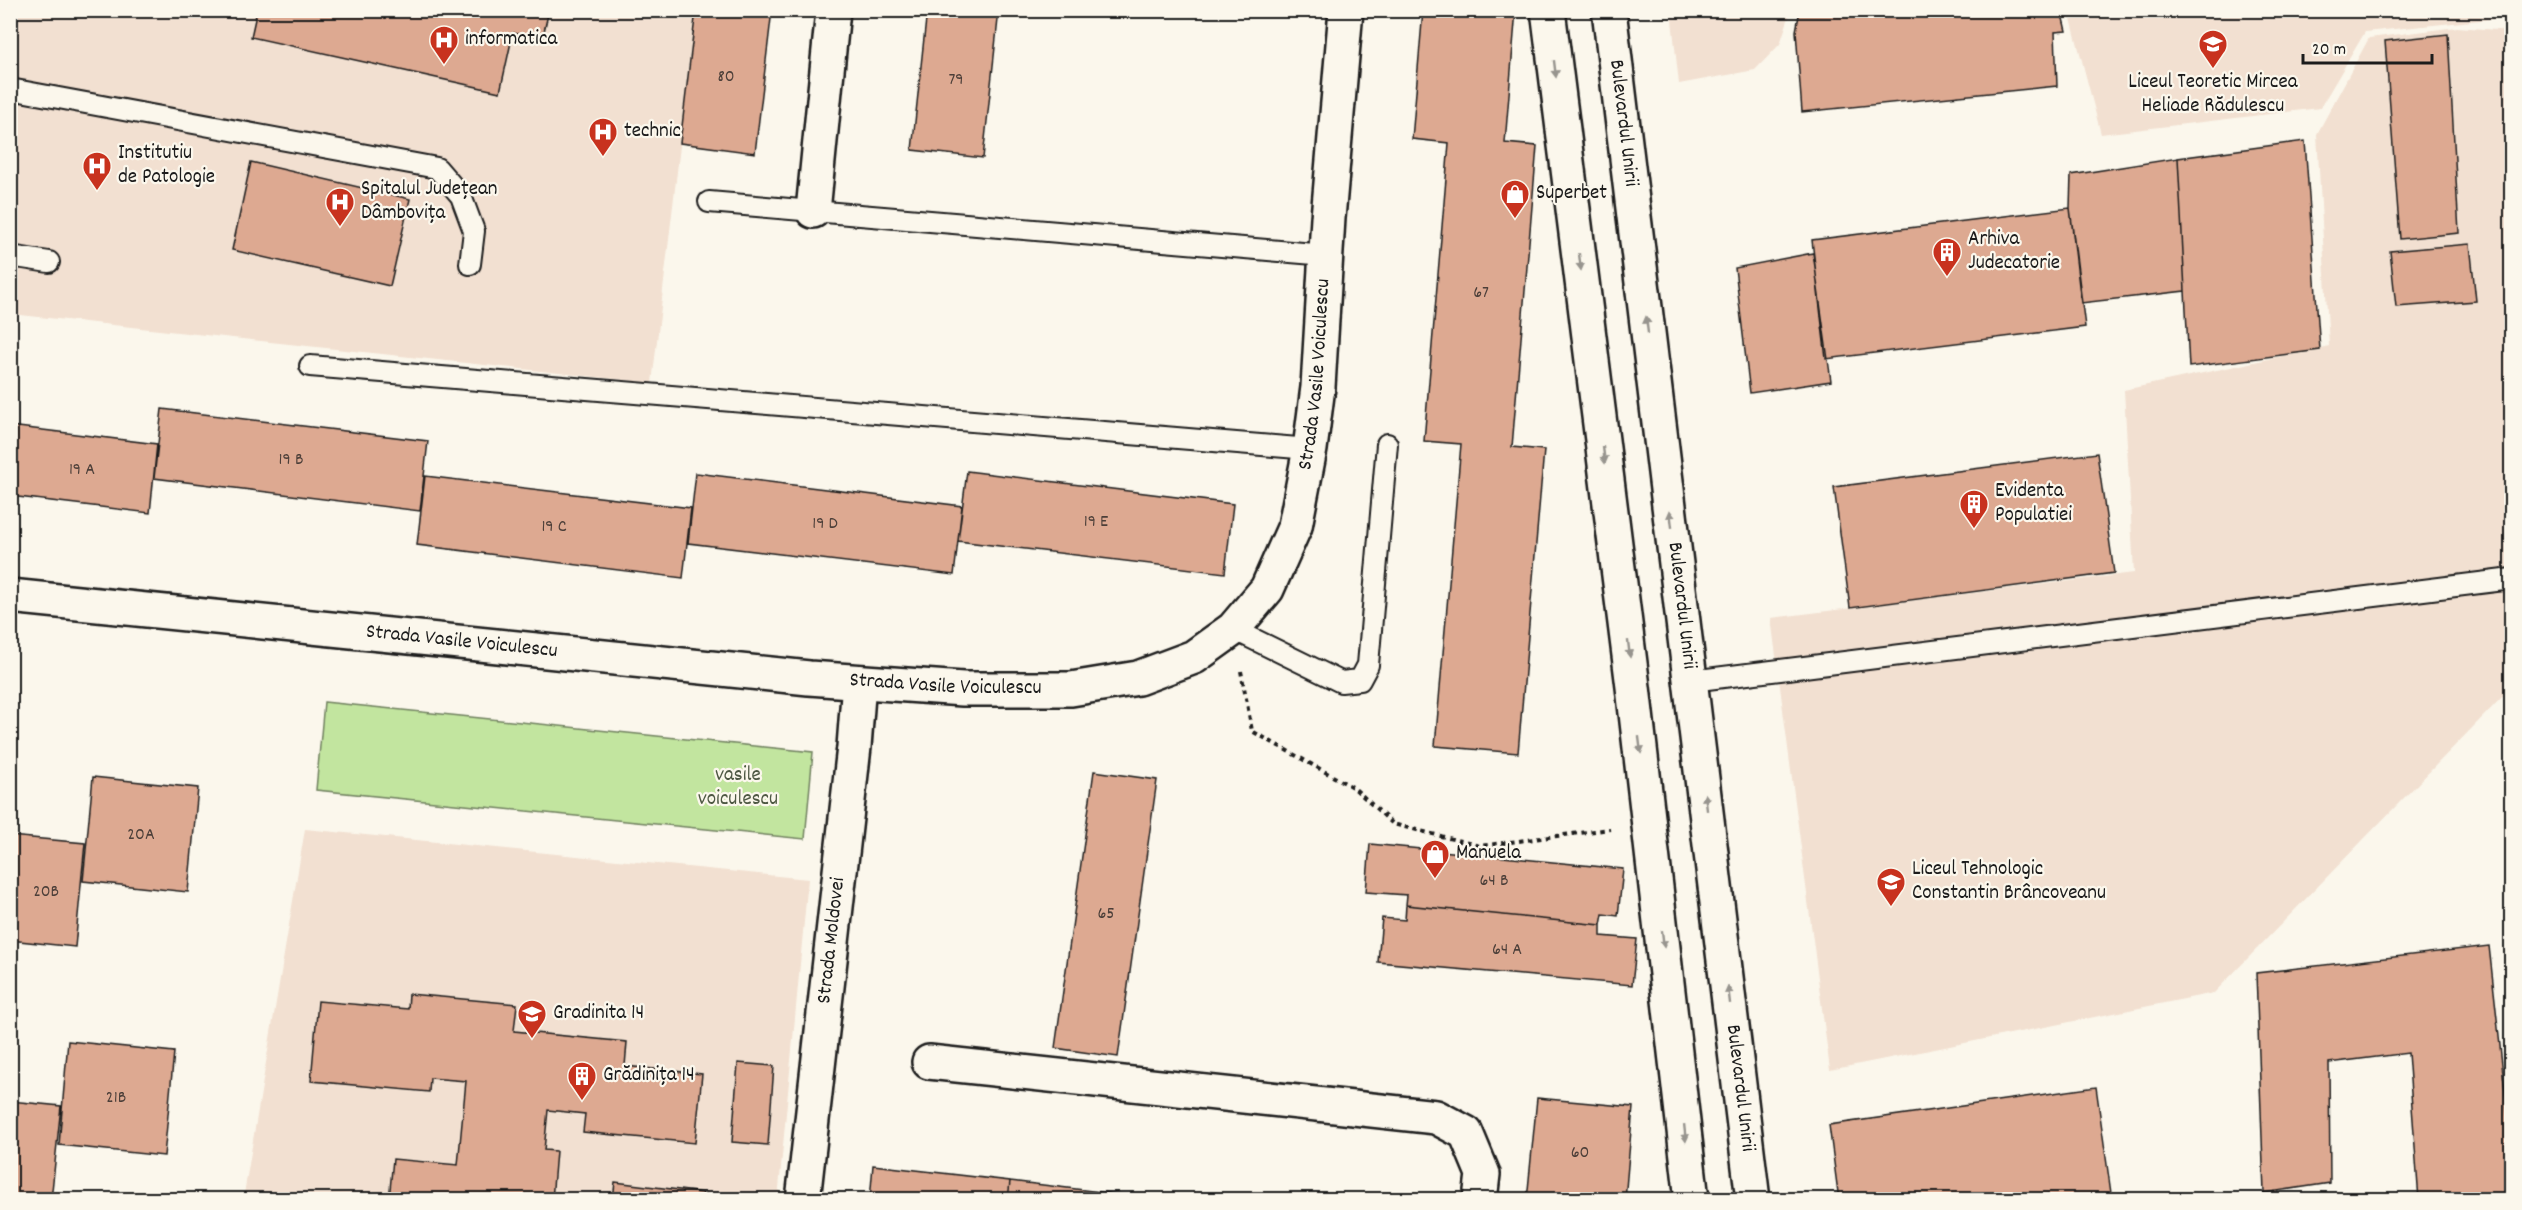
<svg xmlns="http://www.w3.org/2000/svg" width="2522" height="1210" viewBox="0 0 2522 1210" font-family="Dekko,sans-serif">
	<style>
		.built { fill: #f2e0d1 }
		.green { fill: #c2e59f; stroke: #6f805e; stroke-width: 1.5 }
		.building { fill: #dda991; stroke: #1c1c1c; stroke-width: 1.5 }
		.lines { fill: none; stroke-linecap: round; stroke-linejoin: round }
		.lane-casing { stroke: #1c1c1c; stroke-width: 24 }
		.street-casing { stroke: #1c1c1c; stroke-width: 38 }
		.secondary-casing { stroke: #1c1c1c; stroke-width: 38 }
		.path { stroke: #1c1c1c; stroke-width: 4; stroke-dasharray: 4.5 4.5; stroke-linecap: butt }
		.lane { stroke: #fbf7ec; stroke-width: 20 }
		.street { stroke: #fbf7ec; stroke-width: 33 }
		.secondary { stroke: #fbf7ec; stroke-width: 33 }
		.oneway { fill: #97948e }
		.labels { text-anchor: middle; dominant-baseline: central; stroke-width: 4.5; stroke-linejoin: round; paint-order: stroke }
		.number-label { font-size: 18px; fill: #4c3f39 }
		.poi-label { font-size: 21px; fill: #1c1c1c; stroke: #fbf7ec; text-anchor: start }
		.street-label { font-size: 21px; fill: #1c1c1c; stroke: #fbf7ec }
		.park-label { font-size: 21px; fill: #4e5843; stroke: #fbf7ec }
	</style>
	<rect width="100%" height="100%" fill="#fbf7ec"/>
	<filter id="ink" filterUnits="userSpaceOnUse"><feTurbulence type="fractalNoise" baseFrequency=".0167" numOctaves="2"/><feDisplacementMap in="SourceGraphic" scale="12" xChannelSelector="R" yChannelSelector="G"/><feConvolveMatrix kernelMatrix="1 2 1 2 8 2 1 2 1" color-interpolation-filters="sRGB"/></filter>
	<g filter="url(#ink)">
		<path class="built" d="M2511,10V17L2365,32L2320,108L2101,134L2069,11Z
			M11,11H696L652,383L11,314Z
			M1671,11V10L1791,11L1780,44L1755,70L1679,84Z
			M2457,27L2511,31V688L2214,993L1830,1070L1771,618L2134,573L2124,390L2329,346L2317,134L2369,38Z
			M305,829L808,879L778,1199L243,1200Z"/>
		<path class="green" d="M324,702L813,752L805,839L316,790Z"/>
		<path class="building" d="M257,10H549L542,40L513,33L500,92L251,37Z
			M696,10H772L755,153L680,143Z
			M927,10H999L983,158L912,150Z
			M1423,10H1516L1505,143L1537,146L1512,447L1544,450L1518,753L1435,746L1461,444L1424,441L1449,143L1412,139Z
			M1800,10H2061L2066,31L2055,32L2057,86L1802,112L1796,31Z
			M2448,34L2459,233L2400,239L2385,41Z
			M2305,141L2320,350L2189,367L2178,158Z
			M2178,158L2185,291L2081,303L2070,208L2071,175Z
			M251,162L410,199L390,286L232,250Z
			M2070,208L2085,327L1826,359L1812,240Z
			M2470,244L2476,301L2396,307L2390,251Z
			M1813,253L1831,381L1750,393L1735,268Z
			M162,409L428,441L420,511L154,478Z
			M10,426L157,444L150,513L10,496Z
			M2097,453L2114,573L1850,608L1834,487Z
			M967,471L1233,504L1225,573L958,541Z
			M696,473L962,506L954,575L688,543Z
			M425,476L691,508L683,578L417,545Z
			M1094,771L1157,780L1118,1057L1055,1048Z
			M93,777L198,788L188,892L83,881Z
			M10,836L85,843L75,947L10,940Z
			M1370,844L1623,869L1618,916L1603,914L1601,925L1406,905L1407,895L1366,892Z
			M1406,905L1601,925V936L1637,939L1632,985L1378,962L1382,918L1405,920Z
			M2489,946L2512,1155V1195L2419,1200L2408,1053L2329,1063L2330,1183L2264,1193L2256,973Z
			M409,994L517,1004L514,1031L627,1042L625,1066L702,1074L695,1143L583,1132L585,1114L548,1110L544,1150L556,1151L552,1200H389L393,1159L458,1165L466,1081L430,1078L429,1092L311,1081L318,1001L408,1009Z
			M68,1041L174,1052L164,1156L59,1145Z
			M738,1063L774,1066L768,1145L732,1142Z
			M2096,1087L2111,1193L2066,1200H1839L1829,1125Z
			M1537,1098L1633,1107L1625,1200H1527Z
			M10,1101L61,1106L51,1200H10Z
			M873,1165L1010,1181L1008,1200H870Z
			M1010,1181L1141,1197V1200H1008Z
			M615,1182L703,1193L702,1200H613Z
			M2512,1195V1200H2469V1198Z"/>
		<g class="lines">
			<g class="lane-casing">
				<path id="lane" d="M10,89L437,168L461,196L474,231L470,264
					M709,202L1326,255
					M10,256L49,262
					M310,366L1310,449
					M1233,629L1341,682L1360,680L1368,665L1387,444
					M1691,681L2512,579"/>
			</g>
			<g class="street-casing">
				<g id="street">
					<path d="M813,211L833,10"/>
					<path id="s1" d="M10,596L809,678L963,689H1071L1138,678L1194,657L1233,629L1267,589L1295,526L1310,449L1318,387L1328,218L1346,10"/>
					<path d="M929,1062L1436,1117L1466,1133L1483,1174L1480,1200"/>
					<path id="s2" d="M803,1200L854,747L859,682"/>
				</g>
			</g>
			<g class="secondary-casing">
				<g id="secondary">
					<path d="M1548,10L1633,687L1692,1200"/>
					<path id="s3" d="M1609,10L1753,1200"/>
				</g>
			</g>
			<path class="path" d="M1241,671L1252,731L1354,788L1393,824L1480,846L1610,829"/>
			<use href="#lane" class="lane"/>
			<use href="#street" class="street"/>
			<use href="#secondary" class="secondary"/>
		</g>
		<defs><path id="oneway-solid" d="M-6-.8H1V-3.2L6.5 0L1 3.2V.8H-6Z" transform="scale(1.5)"/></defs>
		<g class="oneway">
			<use href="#oneway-solid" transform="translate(1555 69) rotate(83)"/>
			<use href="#oneway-solid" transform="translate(1580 262) rotate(83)"/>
			<use href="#oneway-solid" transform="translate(1647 325) rotate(-97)"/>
			<use href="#oneway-solid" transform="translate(1604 455) rotate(83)"/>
			<use href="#oneway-solid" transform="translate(1671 519) rotate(-97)"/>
			<use href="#oneway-solid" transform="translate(1629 649) rotate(83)"/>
			<use href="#oneway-solid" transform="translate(1640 745) rotate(83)"/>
			<use href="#oneway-solid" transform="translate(1706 802) rotate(-97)"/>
			<use href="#oneway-solid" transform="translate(1663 939) rotate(83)"/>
			<use href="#oneway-solid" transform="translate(1729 995) rotate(-97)"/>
			<use href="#oneway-solid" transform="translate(1685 1133) rotate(84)"/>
		</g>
	</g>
	<defs>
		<g id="hospital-pin" transform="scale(1.5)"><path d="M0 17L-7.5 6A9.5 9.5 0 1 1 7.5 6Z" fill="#c8321e" stroke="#fbf7ec"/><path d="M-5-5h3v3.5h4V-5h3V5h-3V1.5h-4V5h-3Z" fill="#fff"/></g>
		<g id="school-pin" transform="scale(1.5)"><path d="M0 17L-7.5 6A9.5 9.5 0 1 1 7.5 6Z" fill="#c8321e" stroke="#fbf7ec"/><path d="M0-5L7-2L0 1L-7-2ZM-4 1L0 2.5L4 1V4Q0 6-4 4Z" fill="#fff"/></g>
		<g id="shop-pin" transform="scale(1.5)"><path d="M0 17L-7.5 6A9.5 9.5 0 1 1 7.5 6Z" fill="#c8321e" stroke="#fbf7ec"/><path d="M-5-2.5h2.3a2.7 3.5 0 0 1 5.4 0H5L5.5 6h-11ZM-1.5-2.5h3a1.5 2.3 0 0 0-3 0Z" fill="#fff"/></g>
		<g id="building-pin" transform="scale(1.5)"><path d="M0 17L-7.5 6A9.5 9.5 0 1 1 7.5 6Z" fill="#c8321e" stroke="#fbf7ec"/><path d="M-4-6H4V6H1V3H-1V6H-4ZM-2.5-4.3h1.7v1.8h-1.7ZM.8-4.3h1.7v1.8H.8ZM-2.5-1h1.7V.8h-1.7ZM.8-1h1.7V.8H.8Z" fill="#fff"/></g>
	</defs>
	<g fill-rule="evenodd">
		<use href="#hospital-pin" x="444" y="40"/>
		<use href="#school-pin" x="2213" y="44"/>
		<use href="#hospital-pin" x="603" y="132"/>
		<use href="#hospital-pin" x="97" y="166"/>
		<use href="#shop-pin" x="1515" y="194"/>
		<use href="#hospital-pin" x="340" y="202"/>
		<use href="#building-pin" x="1947" y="252"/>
		<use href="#building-pin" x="1974" y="504"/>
		<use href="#shop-pin" x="1435" y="854"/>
		<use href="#school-pin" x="1891" y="882"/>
		<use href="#school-pin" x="532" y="1014"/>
		<use href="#building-pin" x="582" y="1076"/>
	</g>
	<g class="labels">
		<g class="number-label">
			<text x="726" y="77">80</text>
			<text x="956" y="80">79</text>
			<text x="1481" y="293">67</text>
			<text x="291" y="460">19 B</text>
			<text x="82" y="470">19 A</text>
			<text x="1096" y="522">19 E</text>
			<text x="825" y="524">19 D</text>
			<text x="554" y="527">19 C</text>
			<text x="141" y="835">20A</text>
			<text x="1494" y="881">64 B</text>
			<text x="46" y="892">20B</text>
			<text x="1106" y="914">65</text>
			<text x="1507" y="950">64 A</text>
			<text x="116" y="1098">21B</text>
			<text x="1580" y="1153">60</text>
		</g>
		<g class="poi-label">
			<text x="465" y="40">informatica</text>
			<text x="2213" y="83" text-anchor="middle">Liceul Teoretic Mircea<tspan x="2213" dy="24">Heliade Rădulescu</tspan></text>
			<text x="624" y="132">technic</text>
			<text x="118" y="154">Institutiu<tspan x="118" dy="24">de Patologie</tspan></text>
			<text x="361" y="190">Spitalul Județean<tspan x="361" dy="24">Dâmbovița</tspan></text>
			<text x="1536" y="194">Superbet</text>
			<text x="1968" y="240">Arhiva<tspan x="1968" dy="24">Judecatorie</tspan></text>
			<text x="1995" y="492">Evidenta<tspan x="1995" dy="24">Populatiei</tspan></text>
			<text x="1456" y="854">Manuela</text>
			<text x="1912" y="870">Liceul Tehnologic<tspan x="1912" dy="24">Constantin Brâncoveanu</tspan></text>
			<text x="553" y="1014">Gradinita 14</text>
			<text x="603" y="1076">Grădinița 14</text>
		</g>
		<g class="street-label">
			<text stroke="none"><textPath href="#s3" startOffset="114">Bulevardul Unirii</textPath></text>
			<text stroke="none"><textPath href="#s1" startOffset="1516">Strada Vasile Voiculescu</textPath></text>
			<text stroke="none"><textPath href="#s3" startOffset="600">Bulevardul Unirii</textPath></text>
			<text stroke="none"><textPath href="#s1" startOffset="454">Strada Vasile Voiculescu</textPath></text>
			<text stroke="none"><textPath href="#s1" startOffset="940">Strada Vasile Voiculescu</textPath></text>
			<text stroke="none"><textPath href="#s2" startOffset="261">Strada Moldovei</textPath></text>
			<text stroke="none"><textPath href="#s3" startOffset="1086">Bulevardul Unirii</textPath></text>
		</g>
		<g class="park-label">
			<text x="738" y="776">vasile<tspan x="738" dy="24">voiculescu</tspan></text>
		</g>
	</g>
	<rect width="2522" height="1210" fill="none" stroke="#fbf7ec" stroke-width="36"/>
	<rect x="18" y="18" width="2486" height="1174" fill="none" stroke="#1c1c1c" stroke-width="2" filter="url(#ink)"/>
	<path d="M2303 54v9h129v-9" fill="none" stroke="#1c1c1c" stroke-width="3"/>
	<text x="2312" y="54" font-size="18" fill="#1c1c1c" stroke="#fbf7ec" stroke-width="4.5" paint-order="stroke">20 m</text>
</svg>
